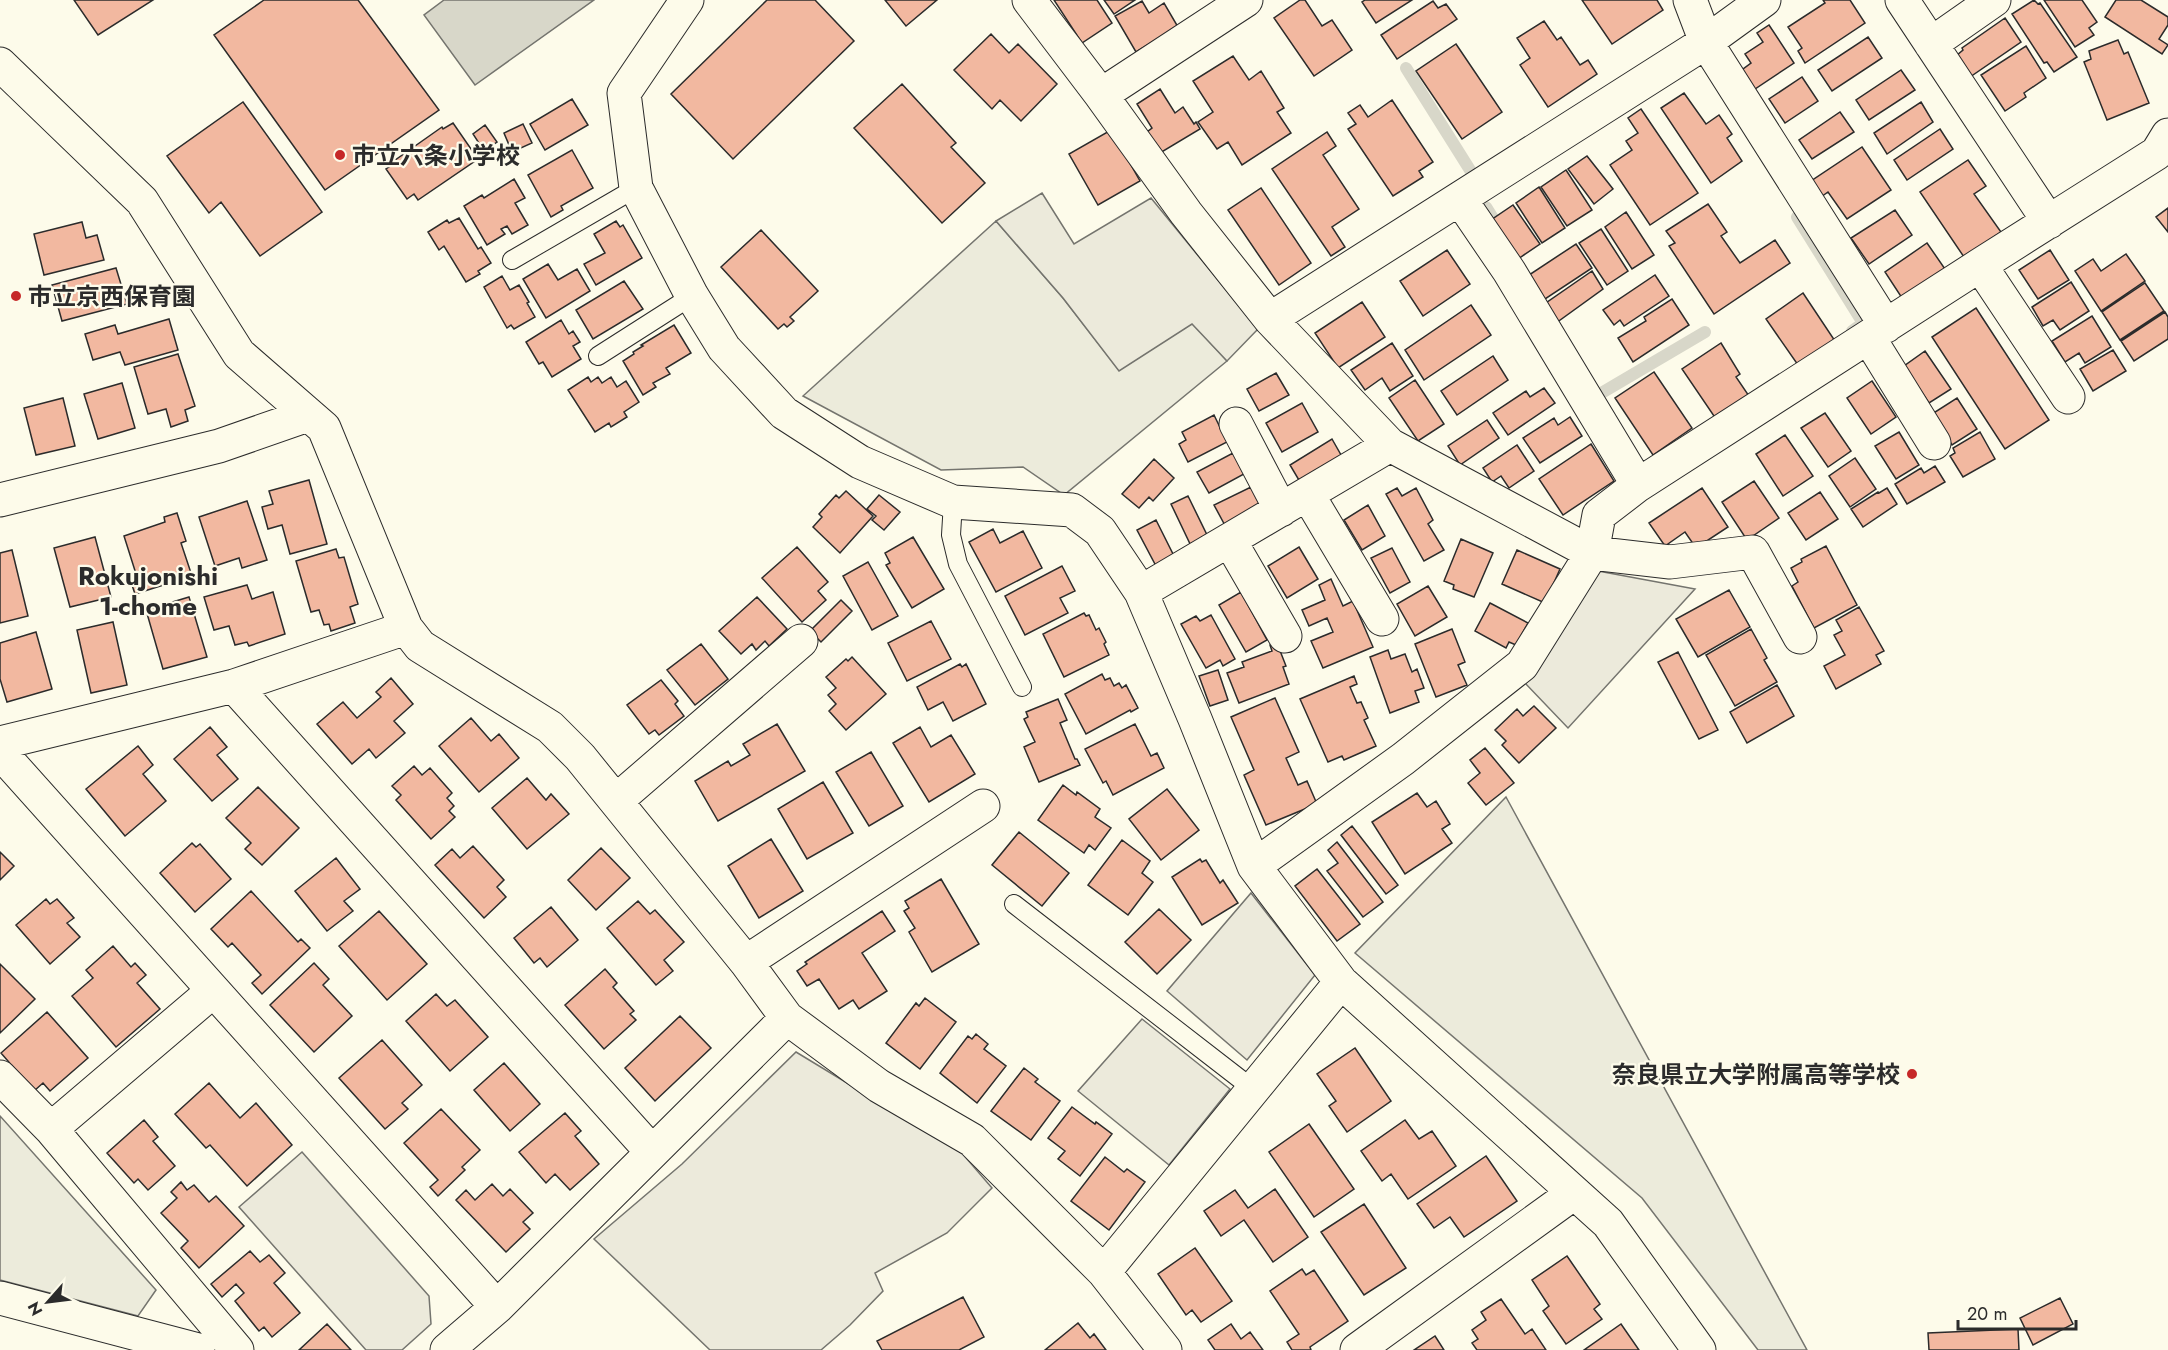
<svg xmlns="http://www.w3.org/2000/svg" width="2168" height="1350" viewBox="0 0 2168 1350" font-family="Jost,'Noto Sans JP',sans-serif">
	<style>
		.green { fill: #ecebdb; stroke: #74746e; stroke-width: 1.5 }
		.parking { fill: #eceadb; stroke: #74746e; stroke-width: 1.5 }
		.water { fill: #d8d7c9; stroke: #74746e; stroke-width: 1.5 }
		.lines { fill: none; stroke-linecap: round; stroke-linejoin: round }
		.stream { stroke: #d8d7c9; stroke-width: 12 }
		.building { fill: #f2b8a0; stroke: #2b2b2b; stroke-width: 1.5 }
		.service-casing { stroke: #2b2b2b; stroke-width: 20 }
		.minor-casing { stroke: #2b2b2b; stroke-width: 35 }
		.service { stroke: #fdfbea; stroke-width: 18 }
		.minor { stroke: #fdfbea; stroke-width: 33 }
		.poi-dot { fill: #c62828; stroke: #fdfbea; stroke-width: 2 }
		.labels { text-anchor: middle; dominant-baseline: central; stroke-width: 4.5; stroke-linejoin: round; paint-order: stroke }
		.poi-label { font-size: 24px; font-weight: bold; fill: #2b2b2b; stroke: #fdfbea; text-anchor: start }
		.neighbourhood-label { font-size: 26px; font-weight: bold; fill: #2b2b2b; stroke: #fdfbea }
	</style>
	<rect width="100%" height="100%" fill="#fdfbea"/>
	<path class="green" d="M996,221L1063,298L1119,370L1192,323L1227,361L1064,495L1023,467L941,470L803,396Z
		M1506,797L1807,1350H1758L1642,1198L1355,953Z
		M0,1116L156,1290L138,1316L0,1280Z"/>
	<path class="parking" d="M1042,193L1074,244L1151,198L1258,329L1227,361L1192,324L1119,371L1063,298L996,221Z
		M1598,571L1695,589L1568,728L1524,682Z
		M1251,893L1315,975L1247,1060L1167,991Z
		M1142,1019L1230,1089L1169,1165L1078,1091Z
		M796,1052L961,1152L992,1188L947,1233L875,1273L883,1291L850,1325L821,1350H710L594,1239L682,1164Z
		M302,1152L429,1296L431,1324L402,1350H366L239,1207Z"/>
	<path class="water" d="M444,0H594L475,85L424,15Z"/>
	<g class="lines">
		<path class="stream" d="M1406,68L1470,170
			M1486,207L1501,231
			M1797,217L1863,323L1852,331
			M1598,395L1705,332"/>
	</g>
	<path class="building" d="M74,0H153L98,35Z
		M264,0H358L439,110L325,190L214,35Z
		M767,0H815L854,41L733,159L671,94Z
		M885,0H937L906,26Z
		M1054,0H1097L1112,23L1082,43Z
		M1104,0H1135L1114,14Z
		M1300,0H1305L1322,26L1332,20L1352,50L1314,76L1274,18Z
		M1365,0H1412L1376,23L1362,2Z
		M1582,0H1657L1663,10L1612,44Z
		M1823,0H1850L1865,23L1805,63L1798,51L1802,48L1788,27L1825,3Z
		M2034,0L2038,4L2040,3L2077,57L2054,72L2047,62L2044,63L2012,14Z
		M2044,0H2082L2097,22L2089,28L2094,35L2075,47Z
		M2116,0H2141L2168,17V25L2159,39L2168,45L2162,54L2105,17Z
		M1142,1L1149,13L1164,3L1178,27L1136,52L1115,16Z
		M1433,1L1438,8L1446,4L1457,19L1397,59L1381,35Z
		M2005,18L2021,42L1970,77L1956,56L1963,50L1962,48Z
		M1544,21L1557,40L1561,37L1580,65L1588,60L1597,74L1548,107L1520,65L1530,58L1517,38Z
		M1769,25L1794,63L1752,91L1739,72L1751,63L1745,54L1763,42L1757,33Z
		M991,34L1009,53L1018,44L1057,84L1021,121L1000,100L992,109L954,70Z
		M1868,37L1882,58L1832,91L1818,70Z
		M2118,40L2124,54L2128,52L2149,103L2107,120L2084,62L2091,59L2089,51Z
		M1456,44L1502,112L1462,139L1416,71Z
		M2026,46L2046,78L2024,93L2026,97L2005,111L1981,75Z
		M1233,56L1249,80L1261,71L1284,108L1277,112L1291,133L1242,165L1228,142L1217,149L1198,122L1213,112L1193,81Z
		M1901,70L1915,90L1869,120L1856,100Z
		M1802,77L1818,101L1785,123L1769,99Z
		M902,84L956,143L951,147L985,183L942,223L854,128Z
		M1160,89L1175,113L1183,107L1194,124L1196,122L1200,129L1160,153L1147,132L1152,128L1137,104Z
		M1684,93L1706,124L1719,115L1732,134L1727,138L1742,161L1711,183L1661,108Z
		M572,99L588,125L545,150L530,124Z
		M1392,100L1433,162L1419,171L1423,177L1393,196L1348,129L1356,124L1348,113L1360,105L1368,117Z
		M243,102L322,212L260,256L221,202L209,213L167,156Z
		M1921,102L1933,122L1887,154L1874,133Z
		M1641,109L1698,193L1650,225L1610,165L1632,150L1626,141L1638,133L1628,118Z
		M1840,112L1854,132L1812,159L1799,140Z
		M453,123L478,159L418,200L414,194L407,199L386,169L392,165L391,163L442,127L443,129Z
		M523,124L532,143L512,152L504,133Z
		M485,125L497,142L484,151L473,134Z
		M1940,129L1953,149L1907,180L1894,160Z
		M1111,130L1140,181L1098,205L1069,154Z
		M1327,132L1336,146L1323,155L1359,209L1332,227L1345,247L1331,256L1272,169Z
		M1862,147L1891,190L1847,219L1828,192L1821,197L1811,181Z
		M572,150L593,188L561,206L563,210L551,217L528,175Z
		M1587,156L1613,189L1594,204L1568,169Z
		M1968,160L1986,186L1974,194L2001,232L1964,257L1920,192Z
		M1566,170L1592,210L1567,226L1541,187Z
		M514,179L525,198L515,203L528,225L512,234L507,226L501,229L505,234L487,245L464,206L482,195L484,198Z
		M1539,187L1565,228L1542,243L1516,203Z
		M1261,188L1311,263L1279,285L1228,210Z
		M1708,204L1727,232L1721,236L1740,263L1775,240L1790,263L1714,314L1669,246L1675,243L1666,231Z
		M1513,205L1540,244L1515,261L1488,222Z
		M2168,208V232L2156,217Z
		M1895,210L1912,235L1869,264L1851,238Z
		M1626,212L1654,255L1632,269L1605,227Z
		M459,218L478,249L481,247L491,263L478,271L480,274L466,282L444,246L439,250L428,232L447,220L449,223Z
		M616,221L620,227L623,225L642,258L596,285L584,264L605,253L594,234Z
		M82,222L86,238L97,235L104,260L44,275L34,234Z
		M1601,229L1628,271L1607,285L1579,243Z
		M761,230L818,291L790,317L794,321L787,327L784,324L778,329L721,267Z
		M1927,243L1945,269L1902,298L1885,272Z
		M1576,244L1592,268L1542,301L1526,277Z
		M1447,250L1470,284L1423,316L1400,281Z
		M2050,250L2069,280L2038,299L2019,270Z
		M2126,254L2145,281L2101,311L2075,271L2093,259L2101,271Z
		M548,264L558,280L577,269L590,291L546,318L523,279Z
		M116,268L127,304L62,321L52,285Z
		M1592,271L1603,289L1556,323L1543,305Z
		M1655,275L1669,296L1624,326L1620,320L1614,325L1603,310Z
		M502,276L510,290L519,285L529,302L527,303L535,317L514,329L511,325L507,328L484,287Z
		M624,281L643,309L593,339L576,310Z
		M2071,282L2089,311L2060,330L2053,320L2043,326L2032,307Z
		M2145,283L2164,311L2120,340L2102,312Z
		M1803,293L1835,341L1798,365L1766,319Z
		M1672,299L1689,325L1633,362L1618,338L1646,321L1644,317Z
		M1362,302L1385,337L1338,368L1315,333Z
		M1471,305L1491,335L1424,380L1405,350Z
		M1976,308L2049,420L2005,449L1932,337Z
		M2165,312L2168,317V339L2134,361L2121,341Z
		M2092,316L2111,347L2085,363L2079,353L2065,362L2052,341Z
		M169,319L178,350L125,365L120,352L93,360L85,334L115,325L118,334Z
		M561,320L569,334L573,331L580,342L573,346L581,359L552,377L543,362L539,364L526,342Z
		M674,325L691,353L666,368L670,374L653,383L656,387L643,395L623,361L634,354L633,352L643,346L641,345Z
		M1392,343L1413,376L1390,391L1382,378L1365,390L1351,370Z
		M1721,343L1740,374L1736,377L1749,396L1716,419L1682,369Z
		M2113,350L2126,371L2093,391L2080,369Z
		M1925,351L1951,389L1929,403L1904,366Z
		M178,354L195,406L185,410L188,421L171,427L166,409L148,414L134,367Z
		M1493,356L1508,380L1457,415L1441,391Z
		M1654,372L1692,428L1653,455L1615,398Z
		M1276,373L1289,395L1259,411L1247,389Z
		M588,377L591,382L598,377L602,383L611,377L617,387L626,381L639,402L624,412L627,417L611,427L609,423L595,432L568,390Z
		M1415,380L1444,424L1418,441L1389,398Z
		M1872,381L1896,417L1871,434L1847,398Z
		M122,383L135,428L98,439L84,394Z
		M1544,388L1555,403L1508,435L1493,413L1526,391L1530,397Z
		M63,398L75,446L36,455L24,408Z
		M1957,398L1977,429L1952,445L1932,414Z
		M1302,403L1318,432L1282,452L1266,423Z
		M1825,413L1851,451L1828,467L1801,428Z
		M1214,415L1227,442L1188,462L1179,444L1186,440L1182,432Z
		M1570,417L1582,436L1540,463L1523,438L1554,418L1558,425Z
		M1487,420L1499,438L1460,465L1448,446Z
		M1899,432L1919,465L1896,479L1875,446Z
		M1980,432L1995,459L1963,477L1950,456L1955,453L1953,448Z
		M1785,435L1813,476L1783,496L1756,454Z
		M1332,439L1345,462L1303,487L1290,465Z
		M1591,444L1614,481L1563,515L1539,479Z
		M1517,445L1534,471L1509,488L1501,476L1492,482L1483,468Z
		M1233,453L1244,474L1209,493L1197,472Z
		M1855,458L1876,489L1850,507L1829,476Z
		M1154,459L1174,478L1153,501L1149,497L1139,508L1122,494Z
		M1935,466L1945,482L1907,504L1895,484L1921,468L1924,473Z
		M309,480L327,544L290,554L282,525L268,529L262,507L273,504L269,491Z
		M1754,481L1779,518L1747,540L1722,502Z
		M1251,487L1262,509L1228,531L1214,505Z
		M1397,488L1402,496L1416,488L1433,520L1428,524L1444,550L1424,561L1386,494Z
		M1702,488L1728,527L1696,548L1685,532L1665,546L1649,523Z
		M1887,488L1897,504L1863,527L1851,509L1878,492L1879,493Z
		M846,491L873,516L840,553L813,527L822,517L819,514L836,495L839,498Z
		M1820,492L1838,519L1806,540L1788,513Z
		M879,495L900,512L884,530L872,520L876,516L867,509Z
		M1188,496L1209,539L1192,548L1171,504Z
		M247,501L267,560L242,568L239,558L215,566L199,517Z
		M1368,505L1385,536L1362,550L1344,520Z
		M177,513L186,541L181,543L192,576L135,594L130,579L137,577L124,536L165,522L164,517Z
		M1156,520L1174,556L1156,566L1137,530Z
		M993,529L1000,543L1023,531L1042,568L996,592L969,542Z
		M95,537L111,597L70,607L54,548Z
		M913,537L944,589L912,608L886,565L890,563L885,553Z
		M1461,539L1493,553L1474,597L1453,589L1454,585L1444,581Z
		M1826,546L1857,605L1814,628L1792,586L1798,582L1791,568L1802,562L1801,559Z
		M797,547L828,582L818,591L826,600L802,622L762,578Z
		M1299,547L1318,579L1287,598L1268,566Z
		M1392,548L1410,582L1390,593L1371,558Z
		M336,549L339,558L344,557L358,604L350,607L355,623L331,631L329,624L324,625L319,610L311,612L296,561Z
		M12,550L28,616L0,623V553Z
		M1517,550L1560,569L1545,603L1502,584Z
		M868,562L898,616L872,630L843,576Z
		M1062,566L1075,591L1060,598L1068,613L1025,635L1005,596Z
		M1331,579L1343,606L1353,601L1373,647L1323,668L1311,641L1333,632L1327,618L1309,626L1302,610L1325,600L1319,585Z
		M247,585L252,599L273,592L285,634L249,646L247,642L235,645L229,626L214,630L204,597Z
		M1428,586L1447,617L1415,636L1397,604Z
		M1729,590L1750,627L1698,657L1676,619Z
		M1241,592L1267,640L1246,652L1219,605Z
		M189,597L207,657L163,669L146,610Z
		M757,597L787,629L769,646L765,641L756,650L752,644L741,654L719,631Z
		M841,600L852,611L821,642L810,631Z
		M1490,603L1528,623L1516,645L1509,642L1506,648L1475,631Z
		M1859,607L1884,651L1876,655L1881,664L1836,689L1824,666L1845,655L1834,635L1842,631L1836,620Z
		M1084,613L1086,616L1089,615L1096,630L1099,628L1106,642L1104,644L1109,655L1064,677L1043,634Z
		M1211,615L1235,659L1223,666L1220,660L1206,668L1181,624L1196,616L1200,621Z
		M931,621L951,659L907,681L888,643Z
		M113,622L127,685L91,693L77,630Z
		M1452,629L1465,662L1458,665L1467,685L1436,697L1415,644Z
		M1751,629L1767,658L1764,660L1777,682L1735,706L1706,655Z
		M36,632L52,689L7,702L0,679V643Z
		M1277,643L1286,666L1283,667L1289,684L1239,703L1227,673L1244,667L1242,662L1272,651L1270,645Z
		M701,644L728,679L695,705L667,670Z
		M1388,650L1391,659L1405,654L1412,672L1417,669L1424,688L1415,691L1419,702L1390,713L1370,657Z
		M1678,652L1718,730L1699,739L1658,662Z
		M852,657L886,694L846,730L829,711L836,704L828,695L836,688L826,677L846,659L848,661Z
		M960,664L962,667L966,664L986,704L953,721L943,702L928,710L917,687Z
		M1218,670L1228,700L1210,706L1199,676Z
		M1102,674L1105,680L1110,678L1114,686L1119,683L1122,688L1126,685L1138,708L1131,712L1130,710L1086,734L1065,694Z
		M1354,676L1357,684L1350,687L1357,703L1361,702L1368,718L1364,720L1376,746L1344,760L1342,756L1328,762L1300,699Z
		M391,678L413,704L394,721L405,733L376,758L369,749L352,764L317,724L343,702L357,718L381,697L376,692Z
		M661,680L678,701L675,704L684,716L659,735L655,730L649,734L627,705Z
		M1777,685L1794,716L1747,743L1730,712Z
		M1275,698L1299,752L1286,758L1298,785L1307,781L1317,804L1266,825L1244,775L1254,770L1231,717Z
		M1058,699L1067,720L1060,723L1075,759H1077L1080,765L1039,782L1024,747L1035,742L1024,719L1028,717L1026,712Z
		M1534,706L1556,728L1519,763L1502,745L1506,741L1495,730L1517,709L1523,716Z
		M471,718L491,741L499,734L519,758L479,792L439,746Z
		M777,724L805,771L718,821L695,781L728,761L731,766L750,755L743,744Z
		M1135,724L1151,756L1157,753L1164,768L1113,795L1106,781L1103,783L1085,749Z
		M210,727L227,747L217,755L238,779L212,801L174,759Z
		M920,727L931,747L951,735L975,774L929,802L893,743Z
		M138,746L153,765L143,774L166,801L125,836L86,789Z
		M1485,748L1514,783L1486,805L1468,783L1480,773L1470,760Z
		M871,752L903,806L869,826L836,772Z
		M414,766L422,775L430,768L452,793L447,798L454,806L449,811L455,817L431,839L396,800L401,795L392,786Z
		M527,778L546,800L551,794L569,814L527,849L492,808Z
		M823,782L853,833L807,859L778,809Z
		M1063,785L1076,795L1077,792L1100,809L1095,817L1111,828L1095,850L1089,845L1084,853L1038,820Z
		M258,787L299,828L262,865L245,849L251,843L226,818Z
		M1167,789L1199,830L1161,860L1129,819Z
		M1417,793L1427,807L1436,801L1450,824L1442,829L1452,843L1405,874L1372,822Z
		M1352,826L1398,885L1386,894L1341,835Z
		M1019,832L1069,873L1042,906L992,865Z
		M771,839L803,891L759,918L728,866Z
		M1122,840L1150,861L1142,873L1153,882L1128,915L1088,885Z
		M1337,842L1383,902L1363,917L1327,871L1338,863L1328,850Z
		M192,843L196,847L200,844L231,879L195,912L160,873Z
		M473,846L504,880L497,887L506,897L484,918L435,865L452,849L460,858Z
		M601,848L630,878L596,910L568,880Z
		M0,852L14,866L0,880Z
		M336,858L360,889L344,901L353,911L327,931L295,891Z
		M1200,859L1202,862L1206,860L1220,883L1223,880L1238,903L1202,925L1172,877Z
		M1317,869L1360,924L1337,941L1295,886Z
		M941,879L979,944L932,972L909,932L915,928L904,911L909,908L905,901Z
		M251,891L298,942L301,939L310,948L262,994L252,983L261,975L232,943L228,947L211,929Z
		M46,899L50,904L57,899L74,918L67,923L80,937L50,964L16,925Z
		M638,901L650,914L655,910L684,942L664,960L673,971L656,985L607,928Z
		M551,907L578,940L547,967L540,958L534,963L514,938Z
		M1159,909L1191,940L1157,974L1125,942Z
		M379,911L427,964L387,1000L339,946Z
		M882,911L895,931L862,953L887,991L859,1009L853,1000L839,1009L819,979L807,986L797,971L807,964L805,962Z
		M113,946L131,967L135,963L146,975L137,983L160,1009L116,1047L72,996L93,978L86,970Z
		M314,963L329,979L323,985L352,1016L314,1052L270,1005Z
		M0,964L35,999L0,1033Z
		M605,969L617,983L613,987L634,1011L630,1014L636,1020L604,1049L565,1005Z
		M436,994L447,1006L455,1000L488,1037L450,1071L406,1021Z
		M925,998L956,1022L920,1069L886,1043L916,1003L919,1006Z
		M47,1012L88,1058L50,1091L43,1083L34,1091L1,1053Z
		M680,1016L711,1048L655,1101L625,1068Z
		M976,1034L988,1044L984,1049L1006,1066L977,1103L940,1073L968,1036L972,1039Z
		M382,1040L422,1085L402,1103L408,1109L385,1129L339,1078Z
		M1355,1048L1391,1101L1347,1132L1329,1106L1336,1101L1317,1074Z
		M504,1063L540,1104L510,1131L474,1090Z
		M1024,1068L1038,1079L1035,1082L1060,1101L1031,1140L991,1111Z
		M209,1083L240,1118L256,1103L292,1145L247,1186L210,1145L206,1148L175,1114Z
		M1072,1107L1095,1124L1096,1122L1112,1134L1080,1176L1058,1159L1065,1151L1048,1138Z
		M441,1109L480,1150L462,1167L465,1170L438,1196L430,1187L438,1180L404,1143Z
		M565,1113L581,1131L575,1136L599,1164L570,1190L555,1174L546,1183L519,1152Z
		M144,1120L158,1137L153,1141L175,1166L148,1190L138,1179L134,1183L107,1153Z
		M1405,1120L1419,1139L1432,1131L1456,1166L1408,1199L1391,1174L1382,1181L1361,1151Z
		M1309,1124L1354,1189L1314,1217L1269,1152Z
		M1486,1156L1517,1201L1464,1237L1450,1217L1434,1228L1417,1204Z
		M1105,1157L1124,1172L1127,1169L1145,1182L1109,1230L1071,1201Z
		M181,1182L187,1190L194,1185L209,1202L216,1196L244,1226L199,1268L181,1248L188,1241L161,1213L177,1198L171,1192Z
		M492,1184L503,1196L510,1189L533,1213L523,1222L530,1229L506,1252L456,1200L466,1190L475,1200Z
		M1275,1189L1308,1237L1273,1262L1244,1220L1221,1236L1204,1211L1235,1190L1248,1208Z
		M1364,1204L1406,1268L1364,1295L1321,1232Z
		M1195,1248L1232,1301L1201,1322L1192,1310L1186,1315L1158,1274Z
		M250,1251L260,1262L269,1255L285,1273L274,1283L300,1313L272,1337L264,1327L259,1331L235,1301L244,1293L236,1284L222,1297L211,1284Z
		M1567,1256L1600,1304L1594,1309L1602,1319L1566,1344L1543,1311L1549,1306L1532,1280Z
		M1302,1269L1306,1275L1314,1270L1348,1321L1310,1347L1311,1350H1292L1287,1342L1299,1334L1270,1291Z
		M963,1297L984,1337L959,1350H882L877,1341Z
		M2060,1298L2073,1324L2033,1345L2020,1318Z
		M1501,1299L1525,1334L1532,1329L1546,1350H1477L1472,1343L1478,1339L1472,1330L1486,1320L1481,1312Z
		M1078,1323L1090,1338L1094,1334L1106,1350H1045Z
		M327,1324L351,1350H299Z
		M1231,1324L1241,1339L1250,1332L1263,1350H1215L1208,1340Z
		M1621,1324L1639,1350H1584Z
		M2018,1329L2019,1350H1929L1928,1333Z
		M1435,1336L1444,1350H1414Z"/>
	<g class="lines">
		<g class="service-casing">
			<path id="service" d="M512,260L636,188
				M598,356L692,296
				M953,502L951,535L958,564L1022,687
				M1014,904L1253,1089"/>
		</g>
		<g class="minor-casing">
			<path id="minor" d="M687,0L624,93L636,188L692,296L724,348L784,413L860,462L953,502L1072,510L1100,531L1141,592L1195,719L1254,866L1341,982L1608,1223L1699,1350
				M1029,0L1101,95L1186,213L1270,319L1390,445L1592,553L1522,665L1403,759L1254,866
				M1690,0L1706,42L1886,326
				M1902,0L2049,222
				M1931,44L1994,0
				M0,64L142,201L239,354L324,428L406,628L420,646L550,727L580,757L746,962L787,1018L879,1086L972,1140L1104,1272L1341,982
				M1101,95L1246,0
				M1460,199L1509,271L1638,485
				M1980,265L2068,397
				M1270,319L1706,42L1764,0
				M1869,338L1934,443
				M1236,424L1281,510
				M1308,495L1382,619
				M0,500L219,446L308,415
				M1230,541L1285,636
				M1141,592L1390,445
				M1800,637L1753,552L1670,562L1592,553L1599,515L1638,485L1980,265L2157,153L2168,135
				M234,686L652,1152
				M0,743L234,686L406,628
				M0,752L497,1307
				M616,801L801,641
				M746,962L983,806
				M0,1077L51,1129L237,1350
				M51,1129L213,991
				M1104,1272L1165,1350
				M0,1298L198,1350
				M447,1350L497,1307L787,1018
				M1357,1350L1574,1193"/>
		</g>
		<use href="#service" class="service"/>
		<use href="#minor" class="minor"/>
	</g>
	<g class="poi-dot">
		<circle cx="340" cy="155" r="6"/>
		<circle cx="16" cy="296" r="6"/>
		<circle cx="1912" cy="1074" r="6"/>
	</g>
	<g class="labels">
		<g class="poi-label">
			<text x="352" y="155">市立六条小学校</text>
			<text x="28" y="296">市立京西保育園</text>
			<text x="1900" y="1074" text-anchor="end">奈良県立大学附属高等学校</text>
		</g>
		<g class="neighbourhood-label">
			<text x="148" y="576">Rokujonishi<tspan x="148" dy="30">1-chome</tspan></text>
		</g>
	</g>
	<g transform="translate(48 1302) rotate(242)" stroke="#fdfbea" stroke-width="4.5" paint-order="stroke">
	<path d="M0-4.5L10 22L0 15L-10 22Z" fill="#2b2b2b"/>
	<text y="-9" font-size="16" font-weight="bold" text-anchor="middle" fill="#2b2b2b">N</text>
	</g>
	<path d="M1958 1320v9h118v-9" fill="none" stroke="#2b2b2b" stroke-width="3"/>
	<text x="1967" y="1320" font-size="18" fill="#2b2b2b" stroke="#fdfbea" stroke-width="4.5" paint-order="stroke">20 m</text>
</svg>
